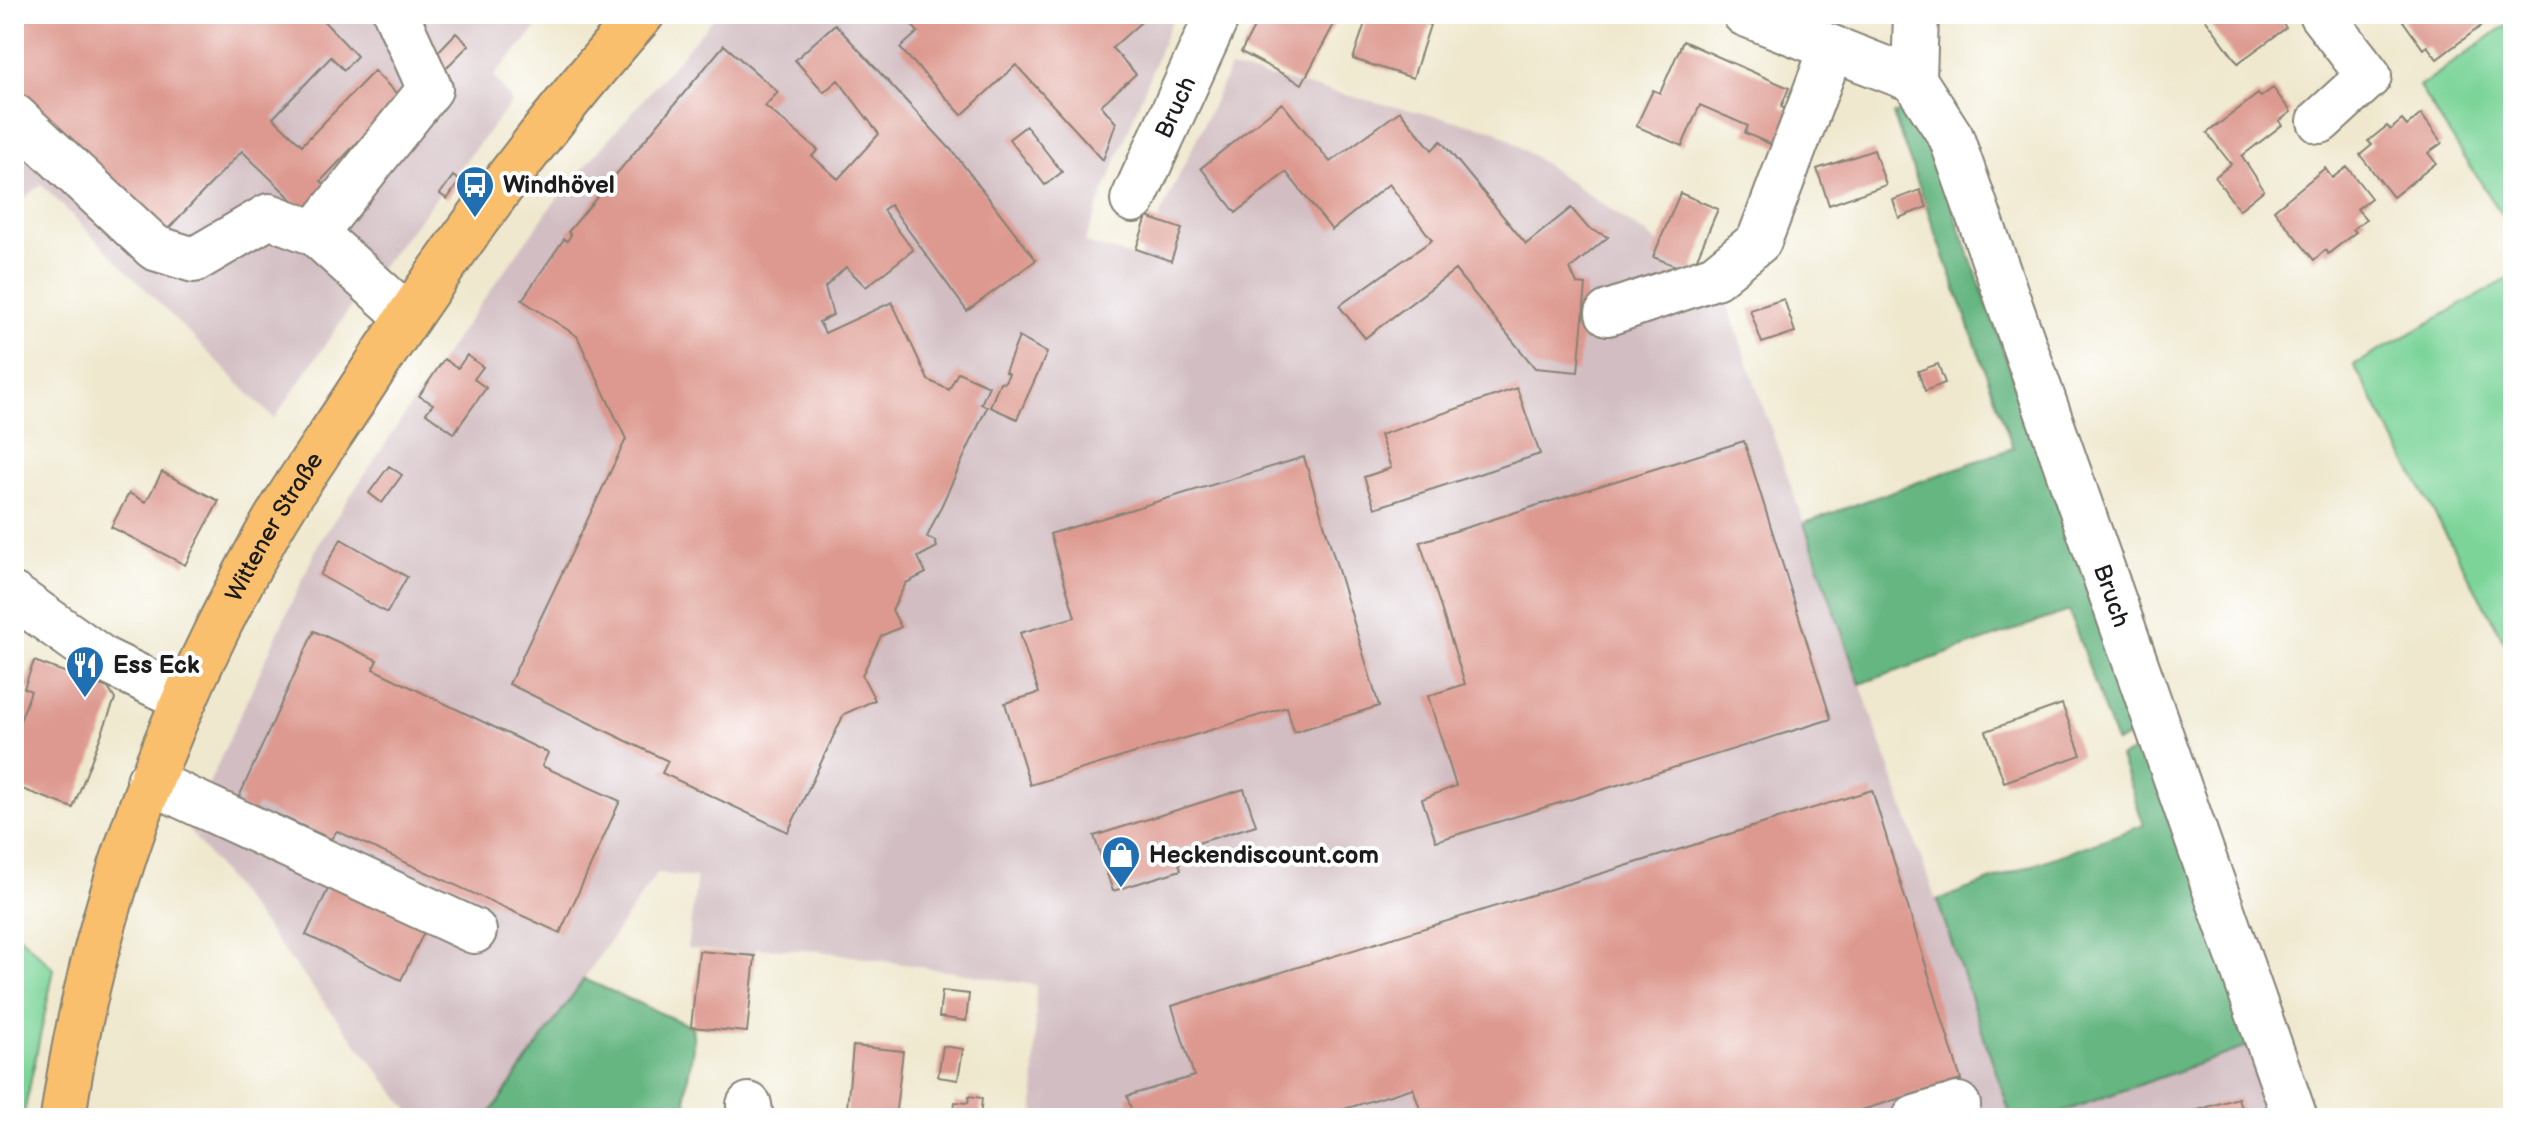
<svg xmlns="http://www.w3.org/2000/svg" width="2527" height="1132" viewBox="0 0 2527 1132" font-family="'Balsamiq Sans',sans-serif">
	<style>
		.industrial { fill: #d2bec2 }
		.green { fill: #7cd499; stroke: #4c785a; stroke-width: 2 }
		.forest { fill: #65b681; stroke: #40694e; stroke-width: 2 }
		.building { fill: #dd998f }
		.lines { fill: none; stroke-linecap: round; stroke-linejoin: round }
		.minor-casing { stroke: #868275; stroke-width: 48 }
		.major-casing { stroke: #868275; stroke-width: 48 }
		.minor { stroke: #fff; stroke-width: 44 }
		.major { stroke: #f9bf6d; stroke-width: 44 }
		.labels { text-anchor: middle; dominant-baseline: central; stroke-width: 8; stroke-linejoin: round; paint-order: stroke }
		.street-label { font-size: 24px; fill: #1c1c1c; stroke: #fff }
		.poi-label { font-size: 24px; font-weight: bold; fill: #1c1c1c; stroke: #fff; text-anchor: start }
	</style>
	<rect width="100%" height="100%" fill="#fff"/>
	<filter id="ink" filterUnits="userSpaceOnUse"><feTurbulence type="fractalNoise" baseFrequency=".0125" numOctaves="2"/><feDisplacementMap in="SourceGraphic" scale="16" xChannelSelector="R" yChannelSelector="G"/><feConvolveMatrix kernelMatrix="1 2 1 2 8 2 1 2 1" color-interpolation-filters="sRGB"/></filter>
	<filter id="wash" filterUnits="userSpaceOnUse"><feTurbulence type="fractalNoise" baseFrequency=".006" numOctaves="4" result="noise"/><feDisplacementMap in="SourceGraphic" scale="32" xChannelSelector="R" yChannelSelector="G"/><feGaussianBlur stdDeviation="1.8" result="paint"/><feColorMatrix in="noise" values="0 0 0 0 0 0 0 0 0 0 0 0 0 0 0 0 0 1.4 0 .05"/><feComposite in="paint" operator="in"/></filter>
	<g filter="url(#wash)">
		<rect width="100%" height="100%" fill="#efe8ce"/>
		<path class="industrial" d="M14,14H549L494,76L512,102L359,295L274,419L41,184L14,207Z
			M717,14H1174L1084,243L1140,258L1230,68L1495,130L1721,286L2012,1118H1034L1036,985L820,951L756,948L754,955L687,948L697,878L657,873L487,1118H415L188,829L319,543L454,341L552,205Z
			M2258,1043L2284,1118H2045Z"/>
		<path class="green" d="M2513,20V232L2419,87Z
			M2513,276V658L2354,365Z
			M14,931L54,969L23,1118H14Z"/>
		<path class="forest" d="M1916,105L2139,731L2116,743L2069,611L1860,684L1804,523L2013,448L1893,114Z
			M2155,743L2258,1043L2045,1118H2012L1937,900L2144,825L2120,757Z
			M584,979L692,1027C698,1057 678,1088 690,1118H487Z"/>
		<g id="blocks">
			<path class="building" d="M14,14H317L357,56L344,70L331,57L273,118L302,145L374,71L400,97L321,181L329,189L306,213L242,151L165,232L14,87Z
				M902,14H1150L1112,48L1136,74L1101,105L1116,123L1103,160L1016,65L962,115L900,48L918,32Z
				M1261,14H1331L1338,17L1302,84L1241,52Z
				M1368,14H1397L1430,25L1413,78L1353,59Z
				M2202,14H2276L2286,28L2238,63Z
				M2402,14H2484L2489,20L2437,59L2427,46L2423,49L2403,21L2406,19Z
				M835,24L954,153L1036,260L967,311L890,205L883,210L913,250L866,287L846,267L825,287L833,315L819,322L825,333L892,302L928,380L949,390L958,372L989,386L981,404L987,407L927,537L935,541L937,547L918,557L926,573L906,583L892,610L901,627L881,636L862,675L875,700L844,714L788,832L662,773L668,761L509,684L626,439L577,336L522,300L564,239L567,241L571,235L568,232L724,45L778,92L765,106L818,150L812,156L838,179L879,134L838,80L824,92L795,60Z
				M456,33L469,45L444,70L432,58Z
				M1683,41L1789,88L1781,107L1793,112L1777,147L1745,133L1748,126L1700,105L1682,146L1636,126L1653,90L1660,93Z
				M2273,88L2291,112L2279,121L2282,125L2242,156L2264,190L2239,210L2215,177L2231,164L2207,133L2258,94L2261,97Z
				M1282,103L1330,162L1400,111L1432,150L1441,141L1526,244L1571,208L1588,228L1608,237L1570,269L1577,284L1586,285L1578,372L1535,368L1455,270L1365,338L1339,306L1432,240L1389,184L1332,230L1286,172L1236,213L1201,168Z
				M2421,114L2442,143L2428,153L2436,163L2393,197L2360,155L2372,145L2368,141L2387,126L2390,130L2402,120L2407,126Z
				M1026,126L1062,172L1045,185L1009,139Z
				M1874,150L1886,185L1829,205L1817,169Z
				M2347,167L2371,198L2357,209L2366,219L2353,229L2356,232L2328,254L2325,250L2314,260L2274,210L2325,168L2332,178Z
				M453,176L460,181L447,199L440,194Z
				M1920,190L1927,207L1899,218L1893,200Z
				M1680,193L1718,209L1691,272L1653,257Z
				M1147,217L1182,229L1171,261L1136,249Z
				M1784,299L1795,332L1762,343L1750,310Z
				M1019,337L1047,353L1017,419L990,407L1000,382L1004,383L1009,374L1005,372Z
				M467,355L483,367L474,379L486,388L454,433L426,413L433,404L419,396L444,359L458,368Z
				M1938,364L1945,383L1925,391L1918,371Z
				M1517,388L1540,454L1375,508L1364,477L1391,468L1380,435Z
				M1744,441L1831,719L1436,841L1422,799L1456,786L1428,696L1465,684L1420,542Z
				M1304,457L1379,706L1294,732L1287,707L1030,785L1005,703L1039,693L1020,633L1075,617L1050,534Z
				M389,466L402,475L382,503L369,493Z
				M162,472L219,501L185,565L111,527L129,493L146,502Z
				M341,539L407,577L387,613L320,575Z
				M314,631L377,660L373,669L548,753L542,766L620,801L560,933L337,831L331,839L257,805L254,812L240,806L243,799L239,797Z
				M34,661L108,688L115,699L73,808L14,786V737L31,691L24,688Z
				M2062,704L2081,755L2004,782L1986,731Z
				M1244,789L1256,825L1175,850L1181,870L1113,891L1094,836Z
				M1872,790L1961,1080L1835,1118H1423L1413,1088L1315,1118H1134L1127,1096L1194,1076L1172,1006Z
				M331,883L426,928L401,980L306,935Z
				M699,951L755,956L747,1032L691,1027Z
				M942,991L969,994L966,1021L939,1017Z
				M853,1046L903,1051L895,1118H846Z
				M943,1046L963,1049L958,1080L938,1077Z
				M969,1096L982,1098L980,1118H953L955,1102L968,1103Z
				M2238,1098L2244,1118H2174V1117Z"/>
		</g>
	</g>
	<g filter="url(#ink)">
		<use href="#blocks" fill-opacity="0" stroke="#868275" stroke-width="2"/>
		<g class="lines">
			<g class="minor-casing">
				<g id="minor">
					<path d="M396,14L430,89L315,233L408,317"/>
					<path d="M1745,14L1914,80"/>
					<path id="s1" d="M1916,14L1914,80L1951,137L2295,1118"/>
					<path d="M14,116L155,248L194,260L269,216L315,233"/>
					<path d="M2320,121L2369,76L2321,14"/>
					<path id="s2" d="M1133,200L1218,14"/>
					<path d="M1608,313L1715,277L1759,241L1832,48"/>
					<path d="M14,596L104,660L183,698"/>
					<path d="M149,781L474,931"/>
					<path d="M749,1105L751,1118"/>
					<path d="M1915,1118L1958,1105"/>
				</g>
			</g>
			<g class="major-casing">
				<g id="major">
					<path id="s3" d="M63,1118C92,911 166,715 267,534C295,484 330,437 360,390C446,257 537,132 642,14"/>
				</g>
			</g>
			<use href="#minor" class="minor"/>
			<use href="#major" class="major"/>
		</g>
	</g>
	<defs>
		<g id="bus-pin" transform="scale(2)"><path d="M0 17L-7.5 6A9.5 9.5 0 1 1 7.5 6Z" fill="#1f6fb2" stroke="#fff"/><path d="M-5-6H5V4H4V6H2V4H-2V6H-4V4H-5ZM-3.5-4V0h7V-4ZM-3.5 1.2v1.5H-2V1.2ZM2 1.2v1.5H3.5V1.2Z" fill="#fff"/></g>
		<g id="restaurant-pin" transform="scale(2)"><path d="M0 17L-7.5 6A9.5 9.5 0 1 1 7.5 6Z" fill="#1f6fb2" stroke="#fff"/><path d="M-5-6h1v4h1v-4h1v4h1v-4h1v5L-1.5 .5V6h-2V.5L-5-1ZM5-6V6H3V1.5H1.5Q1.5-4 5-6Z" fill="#fff"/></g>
		<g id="shop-pin" transform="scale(2)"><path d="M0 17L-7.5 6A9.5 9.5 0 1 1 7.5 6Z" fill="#1f6fb2" stroke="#fff"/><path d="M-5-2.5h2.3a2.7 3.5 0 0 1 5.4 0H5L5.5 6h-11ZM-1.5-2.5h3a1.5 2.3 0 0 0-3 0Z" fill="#fff"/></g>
	</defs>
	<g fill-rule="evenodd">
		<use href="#bus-pin" x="475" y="185"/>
		<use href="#restaurant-pin" x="85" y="665"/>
		<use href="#shop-pin" x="1121" y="855"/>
	</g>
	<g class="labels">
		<g class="street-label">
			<text stroke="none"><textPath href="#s2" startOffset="102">Bruch</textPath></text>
			<text stroke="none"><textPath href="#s3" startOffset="632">Wittener Straße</textPath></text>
			<text stroke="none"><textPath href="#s1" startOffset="620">Bruch</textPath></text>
		</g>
		<g class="poi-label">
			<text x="503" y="185">Windhövel</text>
			<text x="113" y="665">Ess Eck</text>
			<text x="1149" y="855">Heckendiscount.com</text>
		</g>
	</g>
	<rect width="2527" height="1132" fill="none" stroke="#fff" stroke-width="48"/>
</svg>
